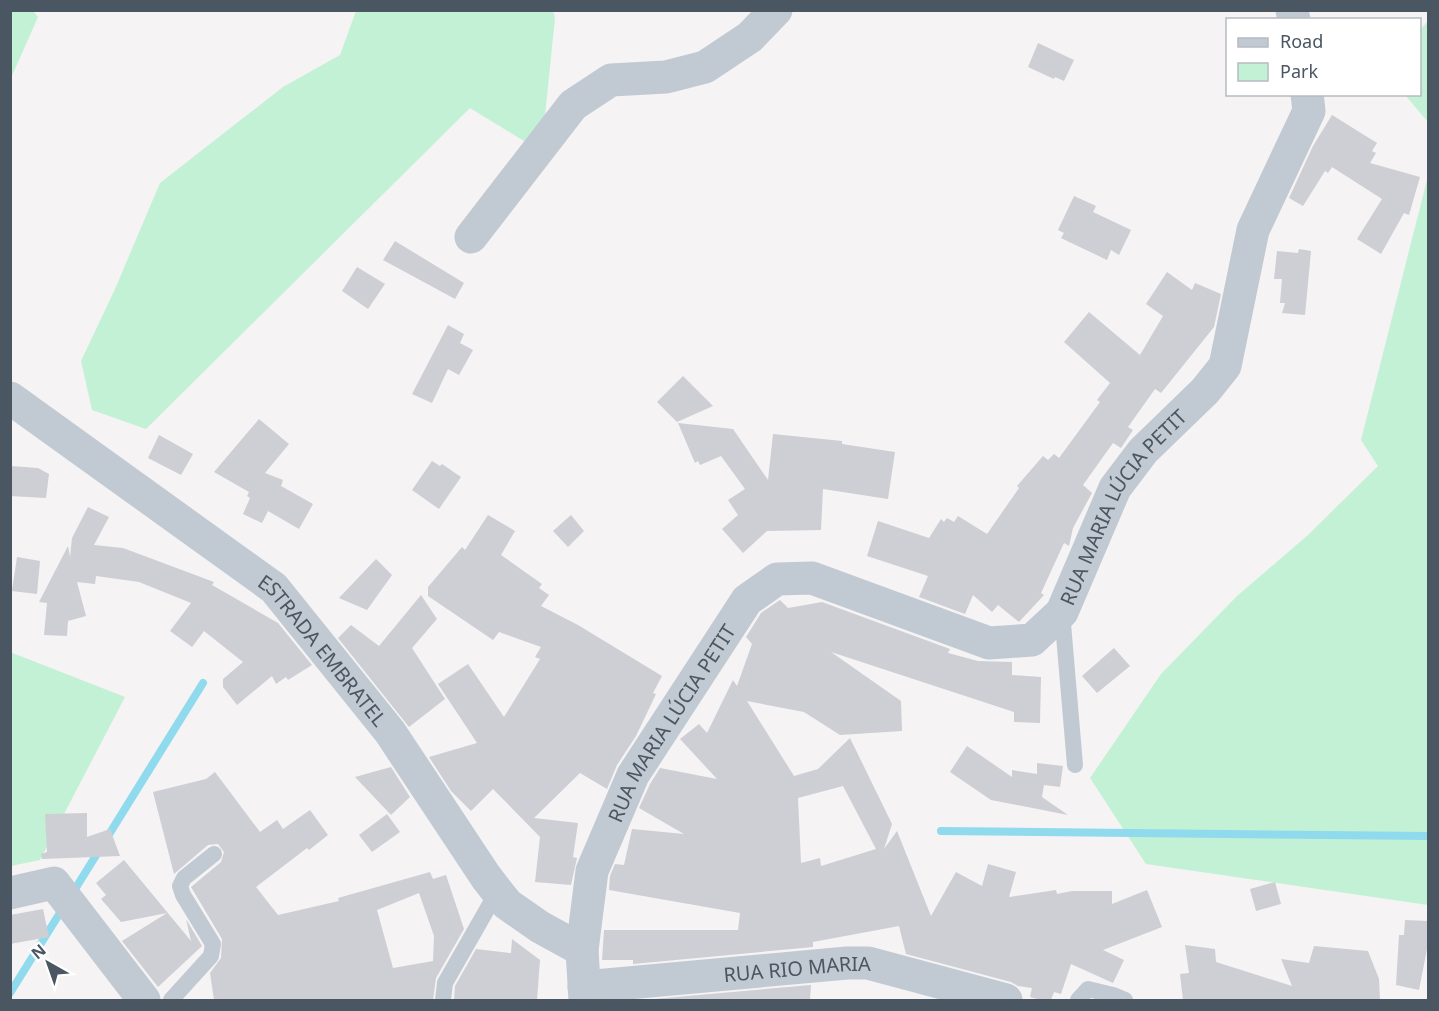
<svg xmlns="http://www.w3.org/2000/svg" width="1439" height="1011" viewBox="0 0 1439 1011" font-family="'Noto Sans',sans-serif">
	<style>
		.green { fill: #c3f1d5 }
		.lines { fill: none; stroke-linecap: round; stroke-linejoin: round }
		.stream { stroke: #90daee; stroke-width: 8 }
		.building { fill: #cdcfd5; fill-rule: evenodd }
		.service { stroke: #c1cad2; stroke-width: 16 }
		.minor { stroke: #c1cad2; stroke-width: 33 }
		.labels { text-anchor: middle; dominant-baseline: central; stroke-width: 5; stroke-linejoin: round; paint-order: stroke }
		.street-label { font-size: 20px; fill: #4a5661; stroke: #fff }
	</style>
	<rect width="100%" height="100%" fill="#f5f3f3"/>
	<path class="green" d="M11,10L33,11L38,17L11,78Z
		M356,11H553L555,18L544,125L529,144L470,108L146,429L92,410L81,361L115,289L160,183L283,87L340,55Z
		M1428,21V122L1405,95L1420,94V30Z
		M1428,176V905L1146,864L1090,778L1161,674L1237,596L1308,535L1378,466L1361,440Z
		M10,652L125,697L40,860L11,866Z"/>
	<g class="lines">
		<path class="stream" d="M941,831L1428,836
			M72,894L203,683
			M10,993L63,908"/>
	</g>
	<path class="building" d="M1038,43L1074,60L1064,81L1055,77L1054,79L1028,67Z
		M1332,115L1377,143L1372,151L1376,153L1370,163L1420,177L1409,215L1404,213L1381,254L1357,239L1382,199L1332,167L1328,173L1325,171L1303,206L1289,198L1313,146Z
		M1074,196L1096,206L1093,212L1131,230L1119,255L1111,250L1107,260L1061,238L1064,233L1058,230Z
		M395,241L464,283L455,299L383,260Z
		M1299,249L1311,251L1305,315L1282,313L1285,303H1280L1282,279H1274L1277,251L1298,253Z
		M357,267L385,284L368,309L342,291Z
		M1167,272L1192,290L1195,283L1221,294L1214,327L1161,393L1155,389L1128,427L1133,430L1121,448L1113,443L1083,485L1092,493L1073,528L1069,546L1064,543L1041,593L1044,595L1019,622L998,605L992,612L973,595L965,614L919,597L928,576L867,556L878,521L929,538L941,519L944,522L947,518L954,522L958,516L987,534L1019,488L1017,486L1043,456L1048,460L1054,454L1059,458L1100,402L1097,400L1110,383L1064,342L1089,312L1140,355L1163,316L1146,304Z
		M448,325L464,334L460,343L473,350L459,375L448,369L432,403L412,394Z
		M683,376L713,406L677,422L657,402Z
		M259,419L289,444L265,473L283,480L281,486L313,504L299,529L268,511L262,523L243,514L250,498L247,496L249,492L214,472Z
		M678,423L733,429L768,480L773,434L842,441V444L895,452L888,499L823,489L821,530L767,531L743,553L722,529L738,515L728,500L745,489L721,456L700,465L698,461L695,463Z
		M159,435L193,454L181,475L148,458Z
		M432,461L440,466L442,464L461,477L439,509L412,490Z
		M11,466L38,468L49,474L46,498L10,496Z
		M88,507L109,517L94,545L123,548L214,582L212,585L278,623L312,665L288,680L286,677L276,684L272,676L237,705L223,687V679L243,662L204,631L192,647L170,631L191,603L139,582L96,576L95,584L77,582L86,616L68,621L67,636L44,635L47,603L39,602L68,546L70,557L72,538Z
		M488,515L515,531L501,555L542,584L539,588L549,595L541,606L578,625L662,676L653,693L656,694L636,736L617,765L607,789L580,773L534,818L578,823L573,857L577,858L571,885L535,882L540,837L493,789L471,811L451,791L429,757L477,743L438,684L468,664L504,717L540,659L535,657L541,647L499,632L493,640L428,596V587L462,547L465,550Z
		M571,515L584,531L568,547L553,531Z
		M17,557L40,561L37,594L12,591Z
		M376,559L392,575L367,610L339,598Z
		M421,595L437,619L412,648L445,699L409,727L338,638L351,625L379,646Z
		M780,600L788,608L822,602L950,649L948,653L978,661L1012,662V675L1041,677L1040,723L1014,722V712L831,652L901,701L902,731L840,735L804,712L747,701L794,776L818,769L850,738L892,824L884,849L897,831L931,916L956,872L982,886L988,864L1016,872L1009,897L1056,890L1057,894L1072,891H1112V904L1147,890L1162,927L1103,950L1124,960L1113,983L1071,964L1061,994L1054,992L1051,1000H1041L1030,997L1032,988L1018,986L1011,982L906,954L899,926L813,942V947L633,964V960H602L604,930H738L740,913L609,890L610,876L615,864L624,865L632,829L684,834L639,808L650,784L660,768L717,779L680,739L699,724L707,733L733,680L737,686L752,644L746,637L761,613ZM843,786L876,849L821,866L820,858L801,863L798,798Z
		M1114,648L1130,666L1097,693L1082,676Z
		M967,746L1012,777V770L1037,774V763L1063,766L1060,787L1044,785L1042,797L1068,815L991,800L950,772Z
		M391,767L410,797L391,815L355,777Z
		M215,772L260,832L277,820L283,829L310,810L328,835L309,850L307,848L256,887L278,915L339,901L338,898L430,872L433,879L446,875L464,929L436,978L433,1000H214L210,973L221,958L222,939L191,887L221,862L224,852L218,844L208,845L174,874L153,792L206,779ZM419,893L434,936L433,961L393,968L377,910Z
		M87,813V837L110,829L120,856L42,859L41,854L47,852L45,814Z
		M387,814L400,832L372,852L359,835Z
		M124,860L191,941L186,919L202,946L158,987L122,941L167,913L121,922L101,899L106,895L96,883Z
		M1275,882L1281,904L1256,911L1250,889Z
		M43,909L49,937L10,944V915Z
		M1405,920L1428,921V944L1419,990L1396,985L1399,935H1404Z
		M512,939L540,960L537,1000H454L455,986L476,949L511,953Z
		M1185,945L1215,949L1216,962L1292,986L1281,959L1309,963L1314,946L1368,951L1379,979L1380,1000H1183L1180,974L1189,973Z
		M811,985L810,1000H642Z"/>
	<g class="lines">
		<path class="service" d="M1062,612L1075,765
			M171,1000L211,956L213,944L183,895L180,886L184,878L214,854
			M443,1000L445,983L497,892
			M1078,1000L1088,989L1113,995L1125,1000"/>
		<g class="minor">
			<path d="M1292,10L1294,20"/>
			<path d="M471,237L573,105L611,80L666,77L705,67L750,37L776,10"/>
			<path id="s1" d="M10,398L274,588L390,732L486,877L507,904L540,927L582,950"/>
			<path d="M10,893L54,883L144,1000"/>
			<path id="s2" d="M584,987L847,963H868L1006,1000"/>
			<path id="s3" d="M585,1000L582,950L592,871L633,775L747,600L777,579L812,578L989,643L1032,640L1062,612L1115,488L1143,451L1205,391L1225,366L1253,230L1309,111L1307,94"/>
		</g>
	</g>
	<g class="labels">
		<g class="street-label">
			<text stroke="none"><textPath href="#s3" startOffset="910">RUA MARIA LÚCIA PETIT</textPath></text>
			<text stroke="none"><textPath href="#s1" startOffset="404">ESTRADA EMBRATEL</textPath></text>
			<text stroke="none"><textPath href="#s3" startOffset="298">RUA MARIA LÚCIA PETIT</textPath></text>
			<text stroke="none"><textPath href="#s2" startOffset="214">RUA RIO MARIA</textPath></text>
		</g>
	</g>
	<rect width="1439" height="1011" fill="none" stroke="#4a5661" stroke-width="24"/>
	<rect x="1226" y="18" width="195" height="78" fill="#ffffff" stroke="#b7bbc0" stroke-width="1.5"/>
	<rect x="1238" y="38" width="30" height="9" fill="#c1cad2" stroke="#b7bbc0" stroke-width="1.5"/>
	<text x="1280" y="48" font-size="18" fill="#4a5661">Road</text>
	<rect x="1238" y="63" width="30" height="18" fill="#c3f1d5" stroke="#b7bbc0" stroke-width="1.5"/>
	<text x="1280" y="78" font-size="18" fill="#4a5661">Park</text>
	<g transform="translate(48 963) rotate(320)" stroke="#ffffff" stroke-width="4.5" paint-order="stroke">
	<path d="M0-4.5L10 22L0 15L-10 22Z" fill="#4a5661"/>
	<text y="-9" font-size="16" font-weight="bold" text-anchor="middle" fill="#4a5661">N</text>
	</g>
</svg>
